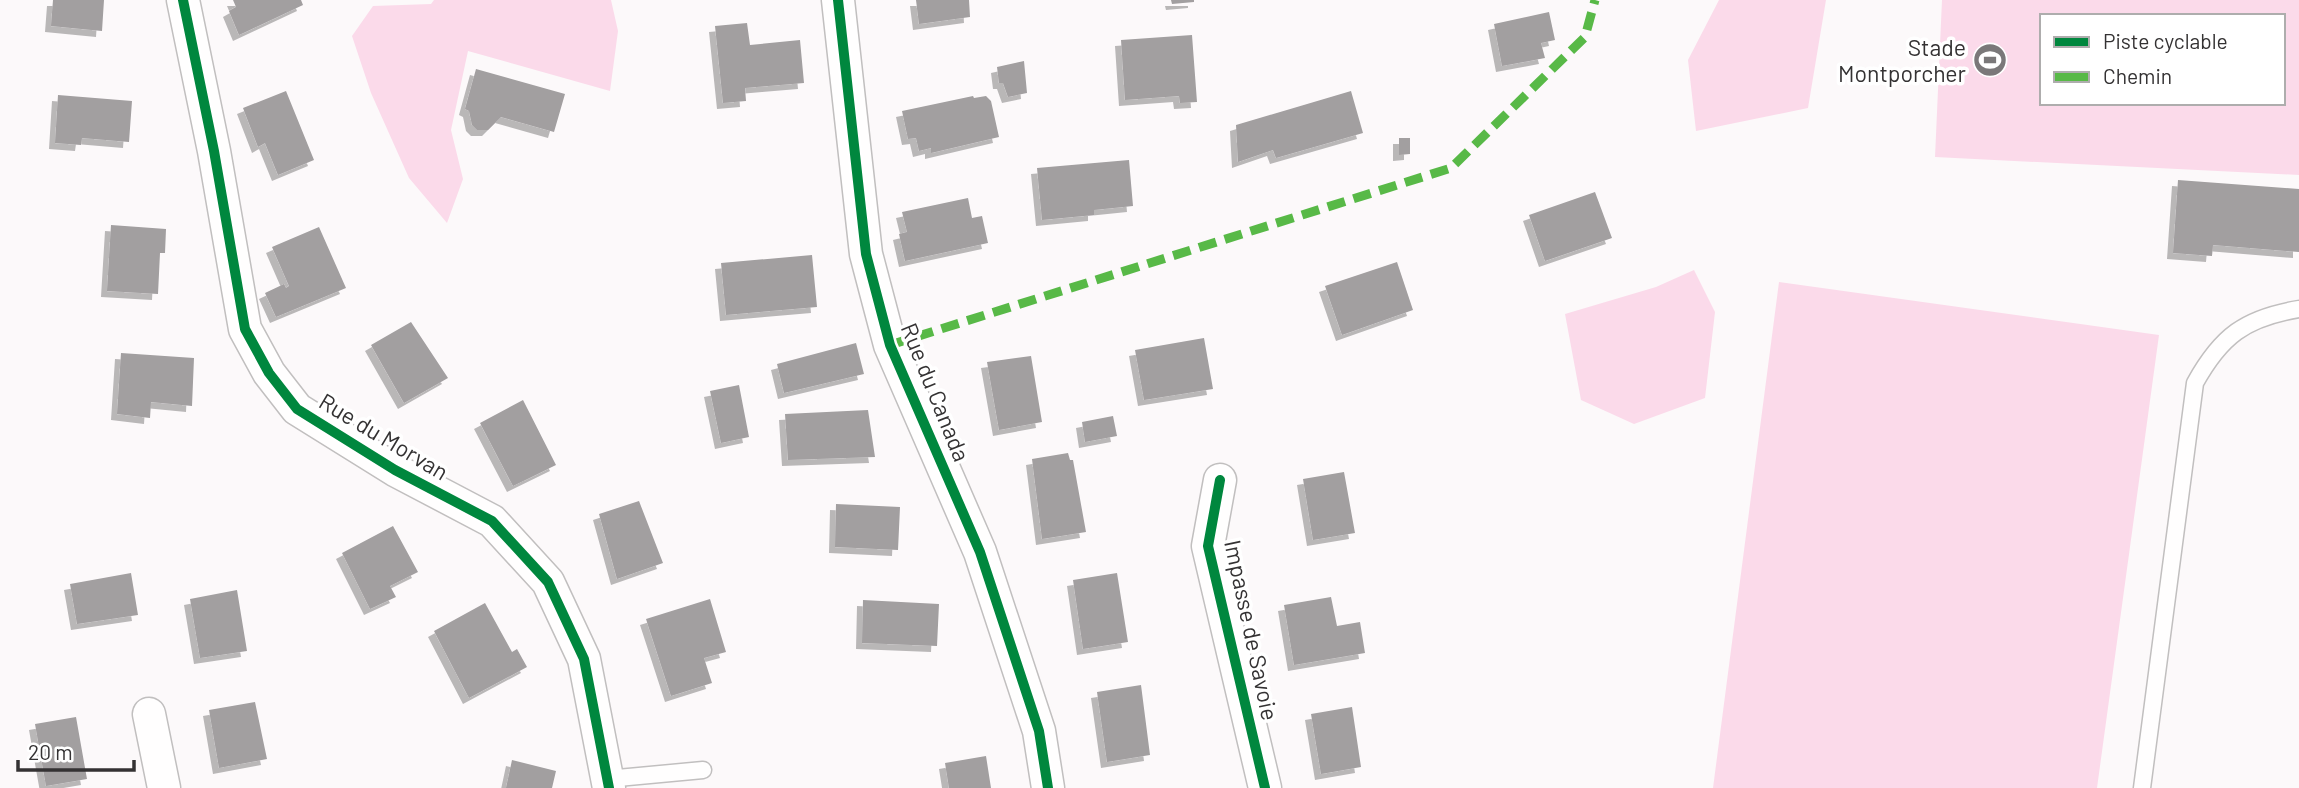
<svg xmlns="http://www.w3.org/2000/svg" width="2299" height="788" viewBox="0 0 2299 788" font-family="Barlow,sans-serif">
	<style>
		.green { fill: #fbdaea; fill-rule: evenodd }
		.building { fill: #a29fa0; filter: url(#shadow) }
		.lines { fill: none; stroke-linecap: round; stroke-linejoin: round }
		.lane-casing { stroke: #c1bfbf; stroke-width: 19 }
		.street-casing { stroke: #c1bfbf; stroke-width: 35 }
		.lane { stroke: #fffefe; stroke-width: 16 }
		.street { stroke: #fffefe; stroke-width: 32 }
		.quiet { stroke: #58b947; stroke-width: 9; stroke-dasharray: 18 9; stroke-linecap: butt }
		.cycleway-casing { stroke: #fff; stroke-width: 15 }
		.cycleway { stroke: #00873e; stroke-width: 10 }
		.labels { text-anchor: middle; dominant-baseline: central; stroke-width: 7; stroke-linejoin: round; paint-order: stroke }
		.poi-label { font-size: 23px; fill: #343233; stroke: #fff; text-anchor: end }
		.street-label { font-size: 23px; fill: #343233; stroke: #fff }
	</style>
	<defs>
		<filter id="shadow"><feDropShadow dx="-6" dy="6" stdDeviation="0" flood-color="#0004"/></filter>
	</defs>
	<rect width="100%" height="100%" fill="#fcf9fa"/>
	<path class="green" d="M434,0H611L618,31L610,91L468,51L451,130L463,179L447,223L409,178L371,93L352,36L373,6L431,4Z
		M1719,0H1826L1808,108L1696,131L1688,60Z
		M1942,0H2299V175L1935,157ZM2042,16H2283V103H2042Z
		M1694,270L1715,312L1705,398L1634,424L1581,400L1565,314L1656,287Z
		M1779,282L2159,335L2097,788H1713Z"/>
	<path class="building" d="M53,0H104L102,31L51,26Z
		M233,0H301L303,5L239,35L229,11L236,7Z
		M916,0H969L970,17L919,24Z
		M1171,0H1194V2L1172,4Z
		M1549,12L1555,40L1541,43L1545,58L1502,66L1494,24Z
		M747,23L750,45L800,40L804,83L745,88L746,101L723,103L715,26Z
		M1192,35L1197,102L1180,103L1179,96L1125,100L1121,40Z
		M1024,61L1027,93L1008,97L1003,83H999L997,67Z
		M476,69L565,94L554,132L501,117L488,130H477L472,125L469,111L465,109Z
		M286,91L314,160L278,175L265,143L258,147L243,108Z
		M1351,91L1363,133L1276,158L1273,150L1238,162L1236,125Z
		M58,95L132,101L129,142L82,138L81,145L55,143Z
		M973,96L974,98L986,96L991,101L999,137L931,153V148L919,151L916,138L908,139L902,111Z
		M1399,138H1410V154L1399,155Z
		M1129,160L1133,206L1094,210V215L1042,220L1037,168Z
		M2178,180L2299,189V252L2213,245L2212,256L2173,253Z
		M1595,192L1612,238L1545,261L1529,215Z
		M968,198L972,218L982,216L988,243L905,261L899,234L907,232L902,212Z
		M111,225L166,229L165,253H160L158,294L107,291Z
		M319,227L346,288L276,317L265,293L284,284L286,288L289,286L272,247Z
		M812,255L817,307L726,315L721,263Z
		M1397,262L1413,310L1342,335L1325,286Z
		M411,322L448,378L404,403L371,345Z
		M1204,338L1213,389L1144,400L1135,350Z
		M856,343L864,374L784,393L777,364Z
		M121,353L194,358L192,406L151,402L150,418L117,414Z
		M1031,356L1042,422L999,430L987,362Z
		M739,385L749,437L721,443L710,391Z
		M523,400L556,465L513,486L480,423Z
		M868,410L875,457L788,460L785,414Z
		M1113,416L1117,436L1085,442L1082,422Z
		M1068,453L1070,460H1073L1086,532L1042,539L1032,459Z
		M1344,472L1355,533L1313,540L1303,479Z
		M639,501L663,563L617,579L599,514Z
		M836,504L900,507L898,550L835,547Z
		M393,526L418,572L390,586L396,597L370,609L342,553Z
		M131,573L138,615L77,624L70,584Z
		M1117,573L1128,642L1083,649L1073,580Z
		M237,590L247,651L200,658L190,599Z
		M1331,597L1337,626L1360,622L1365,653L1294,665L1284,605Z
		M710,599L726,652L704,658L712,683L671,696L646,619Z
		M863,600L939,604L937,646L862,643Z
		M485,603L512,652L517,649L527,667L469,698L434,631Z
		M1141,685L1150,755L1107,762L1097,692Z
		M255,702L267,759L219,768L209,710Z
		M1352,707L1361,767L1321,774L1311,714Z
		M76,717L87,779L46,786L35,724Z
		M986,756L991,788H949L945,763Z
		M512,760L556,771L552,788H506Z"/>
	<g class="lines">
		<g class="lane-casing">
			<path id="lane" d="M607,779L703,770
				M2142,788L2195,383C2221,336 2245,318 2299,309"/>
		</g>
		<g class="street-casing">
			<path id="street" d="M183,0L214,151L245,329L269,373L297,409L395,470L492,521L548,582L584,659L609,788
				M838,0L866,254L890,345L980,552L1039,731L1048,788
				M1220,480L1208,546L1265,788
				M149,714L164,788"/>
		</g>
		<use href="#lane" class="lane"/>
		<use href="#street" class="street"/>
		<path class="quiet" d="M890,345L1451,168L1585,37L1595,0"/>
		<g class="cycleway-casing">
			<path id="cycleway" d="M183,0L214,151L245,329L269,373L297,409L395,470L492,521L548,582L584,659L609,788
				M838,0L866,254L890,345L980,552L1039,731L1048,788
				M1220,480L1208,546L1265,788"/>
		</g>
		<use href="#cycleway" class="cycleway"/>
	</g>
	<defs>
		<g id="stadium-disc" transform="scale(1.75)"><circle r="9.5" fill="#7a7879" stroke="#fff"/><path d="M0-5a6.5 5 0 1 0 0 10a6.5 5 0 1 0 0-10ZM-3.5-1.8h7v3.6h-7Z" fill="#fff"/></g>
	</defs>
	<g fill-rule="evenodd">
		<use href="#stadium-disc" x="1990" y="60"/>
	</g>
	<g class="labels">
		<g class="poi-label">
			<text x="1966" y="47">Stade<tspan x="1966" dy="26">Montporcher</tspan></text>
		</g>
		<g class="street-label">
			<text transform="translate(936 392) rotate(68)">Rue du Canada</text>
			<text transform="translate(384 436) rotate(31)">Rue du Morvan</text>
			<text transform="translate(1252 630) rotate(78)">Impasse de Savoie</text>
		</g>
	</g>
	<rect x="2040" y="14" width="245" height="91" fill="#ffffff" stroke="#aeadad" stroke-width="2"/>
	<rect x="2054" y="37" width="35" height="10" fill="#00873e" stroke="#aeadad" stroke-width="2"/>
	<text x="2103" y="49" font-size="21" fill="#343233">Piste cyclable</text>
	<rect x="2054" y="72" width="35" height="10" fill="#58b947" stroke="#aeadad" stroke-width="2"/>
	<text x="2103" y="84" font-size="21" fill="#343233">Chemin</text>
	<path d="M18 760v10h116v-10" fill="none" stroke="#343233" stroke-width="3.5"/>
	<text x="28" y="760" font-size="21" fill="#343233" stroke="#ffffff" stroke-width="5" paint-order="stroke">20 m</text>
</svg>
